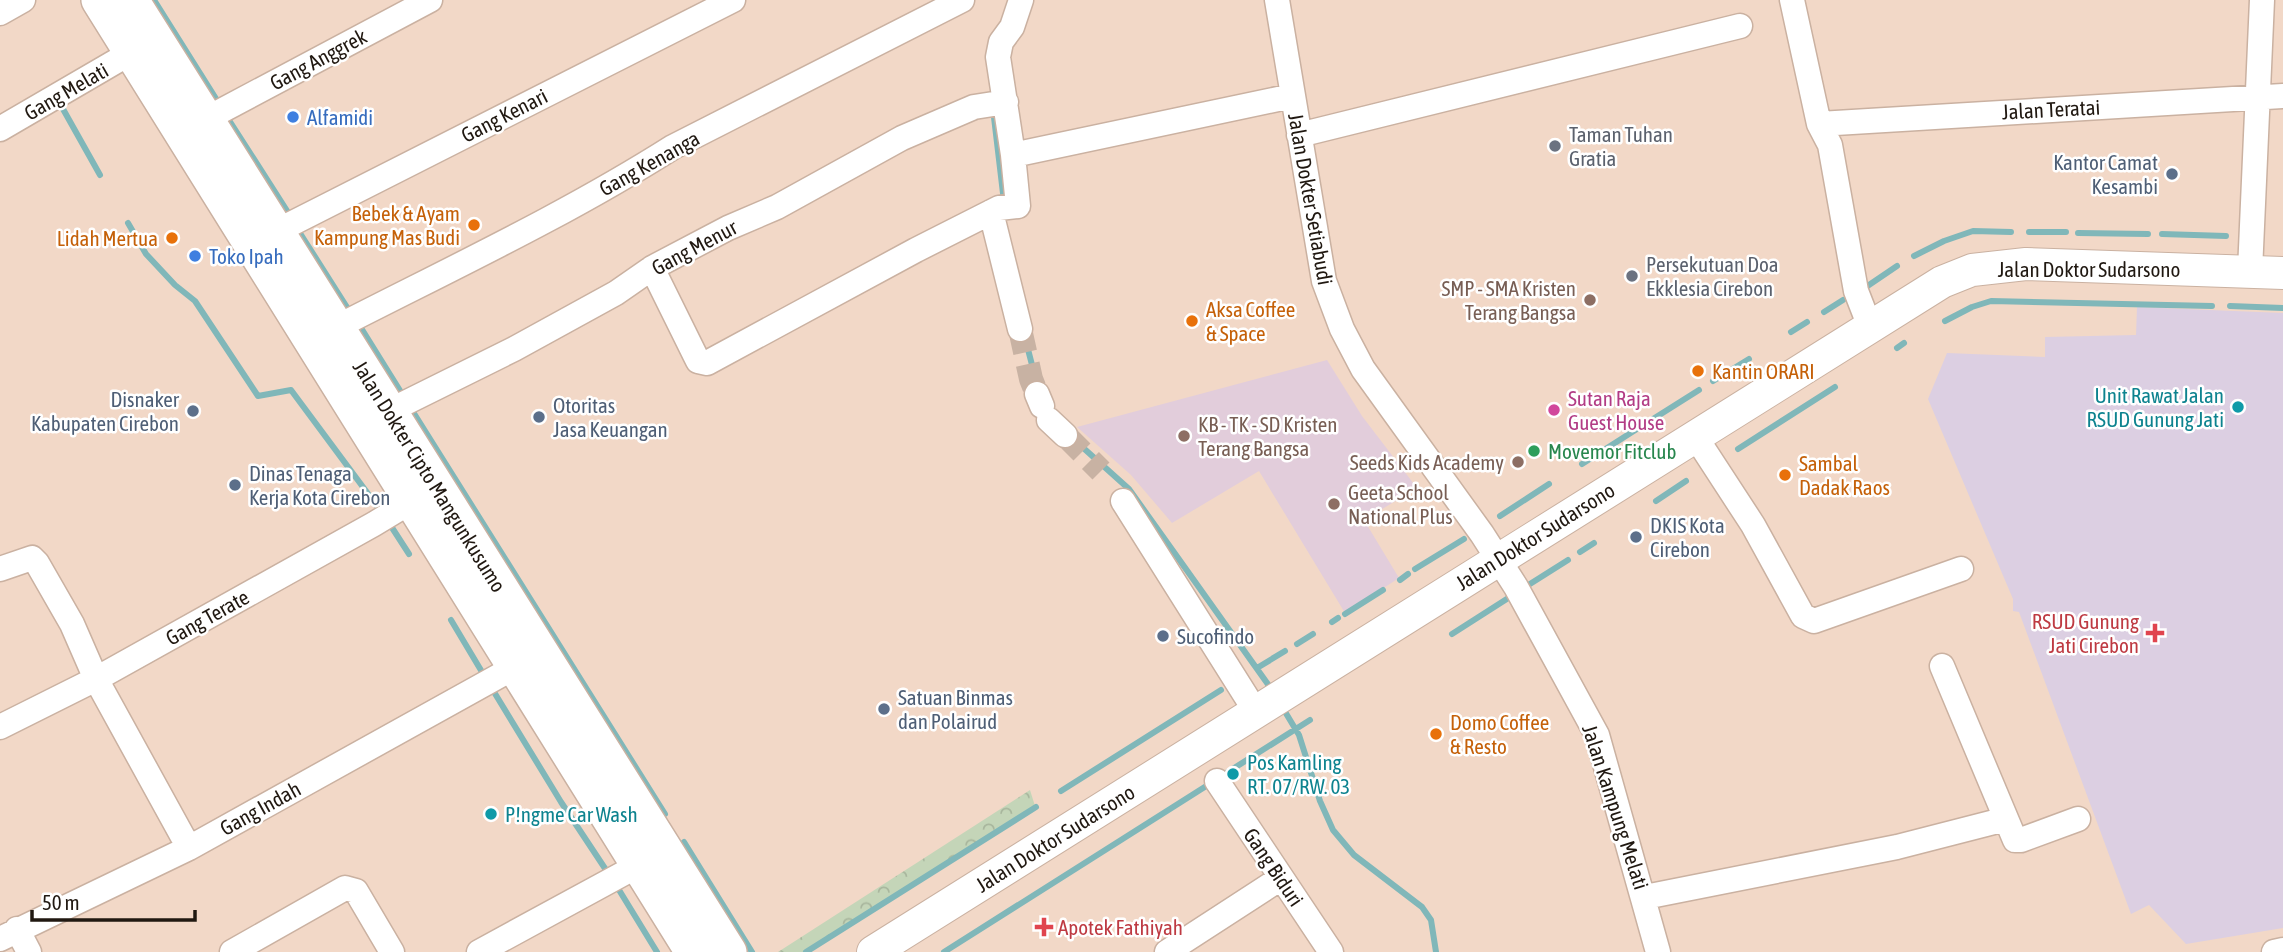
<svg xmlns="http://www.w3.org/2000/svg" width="2283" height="952" viewBox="0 0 2283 952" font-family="'Asap Condensed',sans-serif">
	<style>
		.education { fill: #e2cddb }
		.medical { fill: #dccfe2 }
		.park { fill: url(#park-crowns) }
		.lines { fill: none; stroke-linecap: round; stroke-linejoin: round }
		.stream { stroke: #80b7b9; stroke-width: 6 }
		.minor-tunnel { stroke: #c8b2a3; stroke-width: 24; stroke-dasharray: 24 12; stroke-linecap: butt }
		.minor-casing { stroke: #cab1a1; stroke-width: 27 }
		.tertiary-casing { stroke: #cab1a1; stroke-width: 34 }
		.secondary-casing { stroke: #cab1a1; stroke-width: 38 }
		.minor { stroke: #fff; stroke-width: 24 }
		.tertiary { stroke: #fff; stroke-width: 32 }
		.secondary { stroke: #fff; stroke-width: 35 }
		.shop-dot { fill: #3f7fe0; stroke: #fff; stroke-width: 2.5 }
		.worship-dot { fill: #6b7280; stroke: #fff; stroke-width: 2.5 }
		.service-dot { fill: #5c6f8a; stroke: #fff; stroke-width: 2.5 }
		.food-dot { fill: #e8710a; stroke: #fff; stroke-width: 2.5 }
		.education-dot { fill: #8d6e63; stroke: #fff; stroke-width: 2.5 }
		.culture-dot { fill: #0f9aa8; stroke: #fff; stroke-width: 2.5 }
		.hotel-dot { fill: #d1479c; stroke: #fff; stroke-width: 2.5 }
		.leisure-dot { fill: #2e9e5b; stroke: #fff; stroke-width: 2.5 }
		.health-dot { fill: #e0444e; stroke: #fff; stroke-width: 2.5 }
		.labels { text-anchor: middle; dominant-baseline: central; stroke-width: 5; stroke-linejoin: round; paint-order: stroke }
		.street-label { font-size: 21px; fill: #201811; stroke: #fff }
		.shop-label { font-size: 21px; fill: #366cbe; stroke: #fff; text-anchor: start }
		.worship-label { font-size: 21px; fill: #5b616d; stroke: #fff; text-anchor: start }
		.service-label { font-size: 21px; fill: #4e5e75; stroke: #fff; text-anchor: start }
		.food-label { font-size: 21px; fill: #c56008; stroke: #fff; text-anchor: start }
		.education-label { font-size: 21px; fill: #785e54; stroke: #fff; text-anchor: end }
		.culture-label { font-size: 21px; fill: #0d838f; stroke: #fff; text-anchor: start }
		.hotel-label { font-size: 21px; fill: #b23c85; stroke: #fff; text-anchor: start }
		.leisure-label { font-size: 21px; fill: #27864d; stroke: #fff; text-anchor: start }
		.health-label { font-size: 21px; fill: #be3a42; stroke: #fff; text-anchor: end }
	</style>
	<defs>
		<pattern id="park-crowns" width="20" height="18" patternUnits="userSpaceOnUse" patternTransform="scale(1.75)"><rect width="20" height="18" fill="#c4d5b8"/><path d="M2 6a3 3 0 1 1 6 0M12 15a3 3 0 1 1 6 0" fill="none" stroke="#a8b69d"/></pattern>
	</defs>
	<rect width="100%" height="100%" fill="#f2d8c7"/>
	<path class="education" d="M1327,360L1362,416L1417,488L1364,520L1399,578L1345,613L1259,471L1172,523L1131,475L1077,427Z"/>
	<path class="medical" d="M2137,307L2283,313V928L2186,944L2149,905L2131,914L2019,612L2013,611V599L1928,399L1947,353L2045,357V337L2136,335Z"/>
	<path class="park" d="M1030,790L1035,806L803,952H778Z"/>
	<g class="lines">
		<path class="stream" d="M154,0L220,105
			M63,109L100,175
			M993,109L1004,202
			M227,117L291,217
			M128,223L146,254L175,285L195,301L258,396L291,390L383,514
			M298,230L350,312
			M2029,232H2066
			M2078,233L2148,234
			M2162,234L2226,236
			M1914,256L1944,241L1973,231L2011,232
			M1866,287L1897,266
			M2230,306L2283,308
			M1824,312L1843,300
			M1945,321L1972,307L1991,301L2212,306
			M358,323L404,397
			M1791,332L1807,322
			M1024,334L1038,388
			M1897,348L1904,343
			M1713,381L1749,359
			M410,407L665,814
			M1653,419L1699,390
			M1070,436L1129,489L1272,690
			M1738,449L1835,387
			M1582,464L1640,427
			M1656,501L1686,481
			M1500,516L1549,484
			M389,523L409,554
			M1580,552L1594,543
			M1415,569L1464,539
			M1400,580L1408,574
			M1522,589L1568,560
			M1345,614L1383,590
			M451,620L485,677
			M1332,622L1338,618
			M1452,634L1513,595
			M1297,644L1313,634
			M1257,668L1285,651
			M491,687L561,802L610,876
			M1281,705L1299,735L1320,801L1333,830L1354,855L1422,907L1431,920L1436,952
			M1220,777L1310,720
			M1061,791L1221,690
			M684,842L752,952
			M616,885L657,952
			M806,952L1036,807
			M944,952L1211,783"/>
		<path class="minor-tunnel" d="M1020,329L1031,379L1037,394
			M1065,435L1101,471"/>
		<g class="minor-casing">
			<path id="minor" d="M1277,0L1324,281L1342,329L1363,369L1482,534L1516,587L1597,735L1658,952
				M1792,0L1819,124L1830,145L1856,291L1870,327
				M0,13L23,0
				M206,119L430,0
				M1819,124L2283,96
				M0,129L132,52
				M1299,135L1740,26
				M1013,155L1292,96
				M991,212L1020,329
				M277,231L733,0
				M652,268L695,355L698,361L707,363L916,250L999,208L1018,206L1013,155L998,57L1001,42L1012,27L1021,0
				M2250,271L2262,0
				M337,327C450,269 566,215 673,147L962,0
				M1037,394L1042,406
				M389,411L514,349L616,293L652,268L728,228L777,207L902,138L974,107L1006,102
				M1049,420L1065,435
				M1695,436L1753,525L1803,616L1814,621L1961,569
				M1123,501L1256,712
				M0,569L32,558L37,563L72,624L96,679L189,848
				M1942,666L2015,840H2021L2078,819
				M0,727L96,679L374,524L412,501
				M1217,781L1331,952
				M1645,897L1897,847L2006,819
				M17,929L29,952
				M0,939L189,848L515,667
				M232,952L345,888L356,891L392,952
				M479,952L639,865
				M1167,952L1281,878
				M2274,952L2283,950"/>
		</g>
		<g class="tertiary-casing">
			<path id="tertiary" d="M873,952L1942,282L1972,270L2026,264L2283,273"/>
		</g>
		<g class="secondary-casing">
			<path id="secondary" d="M99,0L693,952
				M131,0L729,952"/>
		</g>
		<use href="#minor" class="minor"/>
		<use href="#tertiary" class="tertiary"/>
		<use href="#secondary" class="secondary"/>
	</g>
	<g class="shop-dot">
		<circle cx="293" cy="117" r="7"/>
		<circle cx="195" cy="256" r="7"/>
	</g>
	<g class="worship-dot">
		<circle cx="1555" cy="146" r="7"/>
		<circle cx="1632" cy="276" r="7"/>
	</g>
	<g class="service-dot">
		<circle cx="2172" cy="174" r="7"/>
		<circle cx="193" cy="411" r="7"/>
		<circle cx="539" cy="417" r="7"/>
		<circle cx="235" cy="485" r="7"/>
		<circle cx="1636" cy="537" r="7"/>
		<circle cx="1163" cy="636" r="7"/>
		<circle cx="884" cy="709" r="7"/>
	</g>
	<g class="food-dot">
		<circle cx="474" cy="225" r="7"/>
		<circle cx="172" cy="238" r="7"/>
		<circle cx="1192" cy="321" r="7"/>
		<circle cx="1698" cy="371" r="7"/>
		<circle cx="1785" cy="475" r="7"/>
		<circle cx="1436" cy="734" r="7"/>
	</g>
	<g class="education-dot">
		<circle cx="1590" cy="300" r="7"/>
		<circle cx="1184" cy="436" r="7"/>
		<circle cx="1518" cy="462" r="7"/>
		<circle cx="1334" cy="504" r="7"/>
	</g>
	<g class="culture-dot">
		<circle cx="2238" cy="407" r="7"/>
		<circle cx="1233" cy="774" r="7"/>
		<circle cx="491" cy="814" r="7"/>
	</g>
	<circle class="hotel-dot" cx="1554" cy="410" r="7"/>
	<circle class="leisure-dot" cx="1534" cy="451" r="7"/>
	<g class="health-dot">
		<path d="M2151.5 622.5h7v7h7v7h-7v7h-7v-7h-7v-7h7z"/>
		<path d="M1040.5 916.5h7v7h7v7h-7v7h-7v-7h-7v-7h7z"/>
	</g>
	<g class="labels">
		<g class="street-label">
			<text transform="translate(318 59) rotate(-28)">Gang Anggrek</text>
			<text transform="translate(66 91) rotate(-30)">Gang Melati</text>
			<text transform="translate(2051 109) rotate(-3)">Jalan Teratai</text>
			<text transform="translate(504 115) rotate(-27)">Gang Kenari</text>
			<text transform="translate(649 163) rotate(-29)">Gang Kenanga</text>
			<text transform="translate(1311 199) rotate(80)">Jalan Dokter Setiabudi</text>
			<text transform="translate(694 247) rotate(-28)">Gang Menur</text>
			<text x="2089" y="269">Jalan Doktor Sudarsono</text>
			<text transform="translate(430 476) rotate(58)">Jalan Dokter Cipto Mangunkusumo</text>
			<text transform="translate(1535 536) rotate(-32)">Jalan Doktor Sudarsono</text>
			<text transform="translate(207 617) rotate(-29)">Gang Terate</text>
			<text transform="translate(1616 807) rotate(72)">Jalan Kampung Melati</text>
			<text transform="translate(260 808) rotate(-29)">Gang Indah</text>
			<text transform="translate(1055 838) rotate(-32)">Jalan Doktor Sudarsono</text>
			<text transform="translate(1274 867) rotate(56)">Gang Biduri</text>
		</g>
		<g class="shop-label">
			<text x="307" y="117">Alfamidi</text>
			<text x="209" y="256">Toko Ipah</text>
		</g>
		<g class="worship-label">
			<text x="1569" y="134">Taman Tuhan<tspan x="1569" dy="24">Gratia</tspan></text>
			<text x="1646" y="264">Persekutuan Doa<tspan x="1646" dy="24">Ekklesia Cirebon</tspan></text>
		</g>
		<g class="service-label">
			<text x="2158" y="162" text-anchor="end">Kantor Camat<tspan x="2158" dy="24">Kesambi</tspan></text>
			<text x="179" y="399" text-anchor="end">Disnaker<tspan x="179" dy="24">Kabupaten Cirebon</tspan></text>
			<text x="553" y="405">Otoritas<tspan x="553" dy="24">Jasa Keuangan</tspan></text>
			<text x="249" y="473">Dinas Tenaga<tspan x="249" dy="24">Kerja Kota Cirebon</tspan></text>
			<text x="1650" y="525">DKIS Kota<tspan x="1650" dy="24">Cirebon</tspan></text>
			<text x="1177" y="636">Sucofindo</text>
			<text x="898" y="697">Satuan Binmas<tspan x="898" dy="24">dan Polairud</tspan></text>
		</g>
		<g class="food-label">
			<text x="460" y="213" text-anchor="end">Bebek &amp; Ayam<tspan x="460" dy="24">Kampung Mas Budi</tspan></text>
			<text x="158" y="238" text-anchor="end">Lidah Mertua</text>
			<text x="1206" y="309">Aksa Coffee<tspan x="1206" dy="24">&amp; Space</tspan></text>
			<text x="1712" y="371">Kantin ORARI</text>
			<text x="1799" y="463">Sambal<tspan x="1799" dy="24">Dadak Raos</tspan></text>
			<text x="1450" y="722">Domo Coffee<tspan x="1450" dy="24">&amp; Resto</tspan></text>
		</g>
		<g class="education-label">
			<text x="1576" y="288">SMP - SMA Kristen<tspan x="1576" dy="24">Terang Bangsa</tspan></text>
			<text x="1198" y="424" text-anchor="start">KB - TK - SD Kristen<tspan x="1198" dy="24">Terang Bangsa</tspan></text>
			<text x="1504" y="462">Seeds Kids Academy</text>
			<text x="1348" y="492" text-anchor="start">Geeta School<tspan x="1348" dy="24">National Plus</tspan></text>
		</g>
		<g class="culture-label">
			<text x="2224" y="395" text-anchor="end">Unit Rawat Jalan<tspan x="2224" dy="24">RSUD Gunung Jati</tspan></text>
			<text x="1247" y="762">Pos Kamling<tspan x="1247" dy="24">RT. 07/RW. 03</tspan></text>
			<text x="505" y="814">P!ngme Car Wash</text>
		</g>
		<g class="hotel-label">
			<text x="1568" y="398">Sutan Raja<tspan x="1568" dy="24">Guest House</tspan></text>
		</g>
		<g class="leisure-label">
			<text x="1548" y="451">Movemor Fitclub</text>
		</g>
		<g class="health-label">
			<text x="2139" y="621">RSUD Gunung<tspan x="2139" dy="24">Jati Cirebon</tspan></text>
			<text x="1058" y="927" text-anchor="start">Apotek Fathiyah</text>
		</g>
	</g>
	<path d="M32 910v10h163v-10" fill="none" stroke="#201811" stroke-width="3.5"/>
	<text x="42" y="910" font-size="21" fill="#201811" stroke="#ffffff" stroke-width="5" paint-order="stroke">50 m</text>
</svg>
